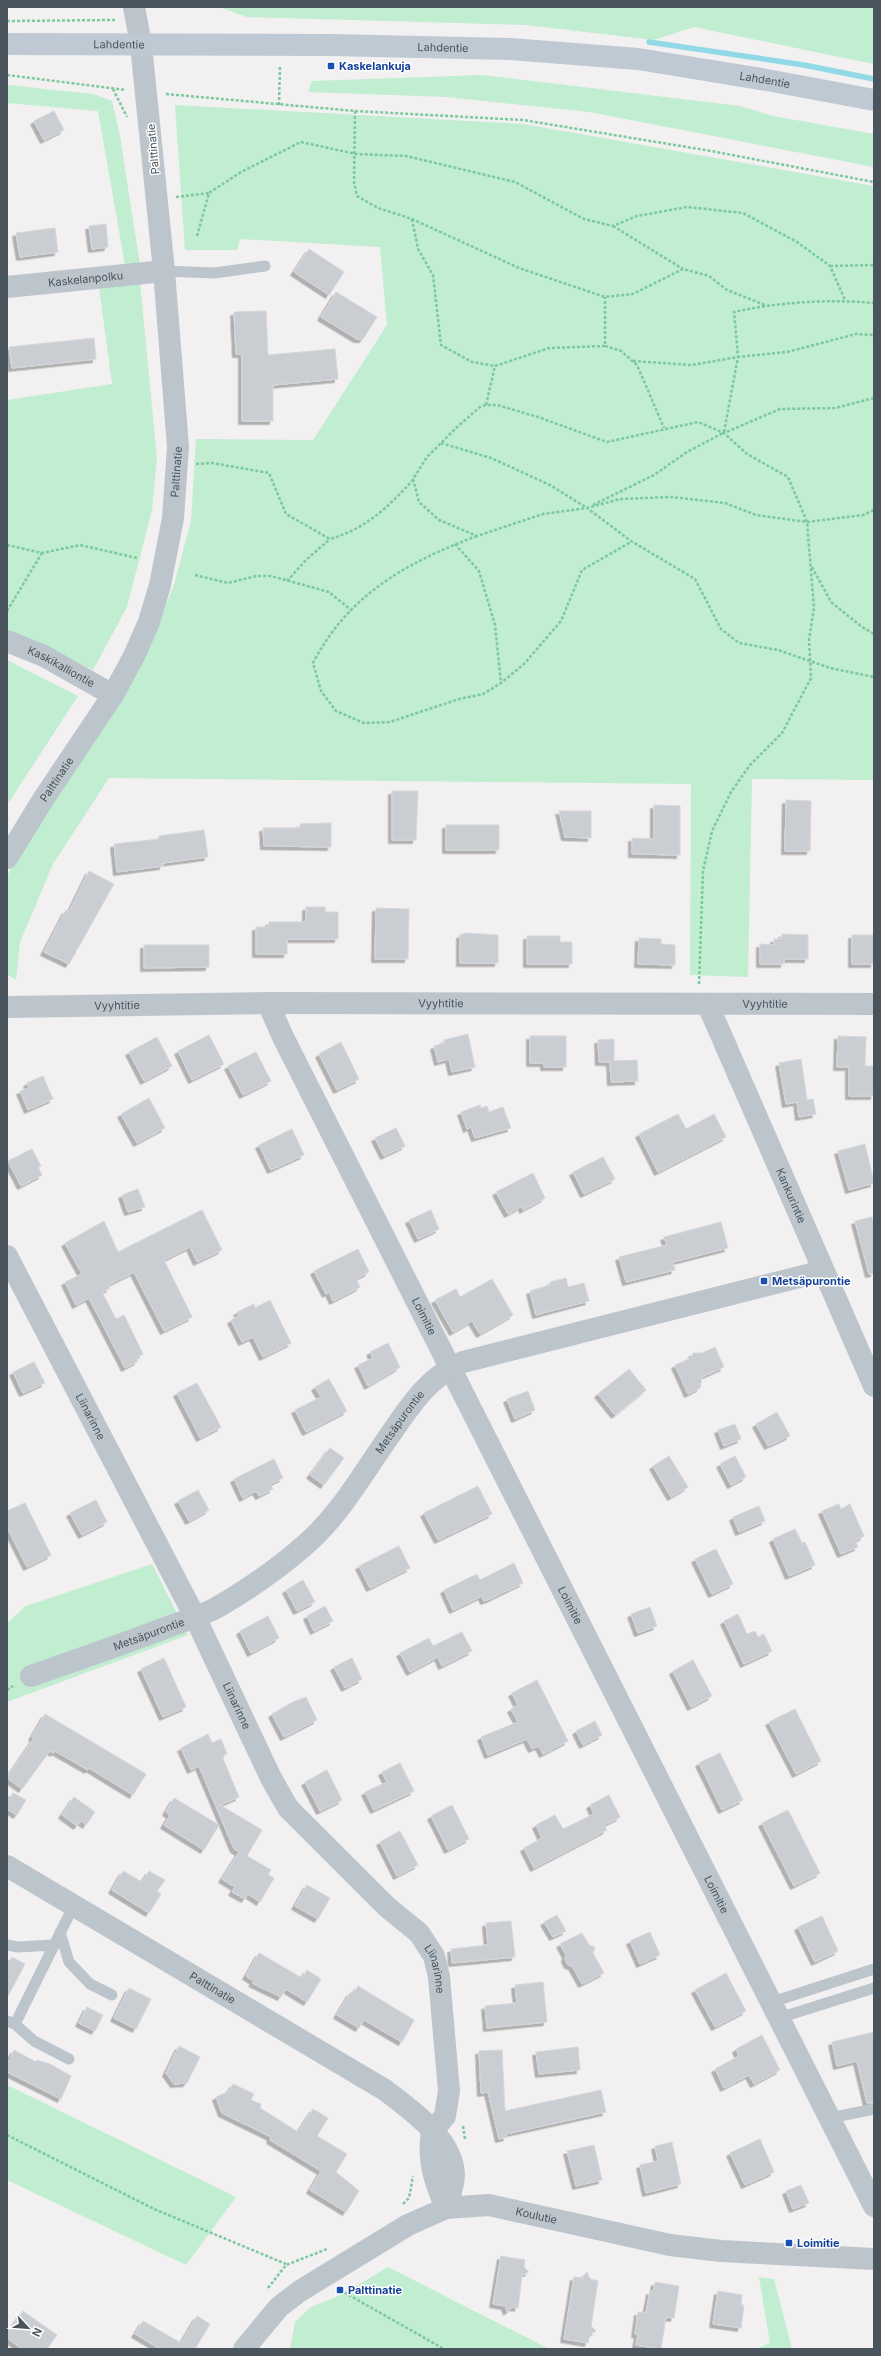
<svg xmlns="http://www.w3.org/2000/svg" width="881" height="2356" viewBox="0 0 881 2356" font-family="Inter,sans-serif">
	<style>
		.green { fill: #c1edd0 }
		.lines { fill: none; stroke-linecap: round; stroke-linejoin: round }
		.stream { stroke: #91d9e7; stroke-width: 5.5 }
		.building { fill: #cacdd2; stroke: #d4d7db; filter: url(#shadow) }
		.path { stroke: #7bc99f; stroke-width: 2.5; stroke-dasharray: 3 2; stroke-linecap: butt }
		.service { stroke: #bdc5cc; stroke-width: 11 }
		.minor { stroke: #bdc5cc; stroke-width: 22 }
		.tertiary { stroke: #bdc5cc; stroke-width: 22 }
		.secondary { stroke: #bfc9d3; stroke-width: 22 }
		.transit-dot { fill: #1a4fb4; stroke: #fff; stroke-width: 1.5 }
		.labels { text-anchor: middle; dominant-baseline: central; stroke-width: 3; stroke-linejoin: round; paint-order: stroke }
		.street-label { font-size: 11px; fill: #49545d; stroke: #fff }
		.transit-label { font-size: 11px; font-weight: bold; fill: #164399; stroke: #fff; text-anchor: start }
	</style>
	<defs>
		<filter id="shadow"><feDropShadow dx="-3.5" dy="3.5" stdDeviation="0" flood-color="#0004"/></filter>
	</defs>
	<rect width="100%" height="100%" fill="#f2f0f0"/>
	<path class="green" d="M219,7H874V64L694,27L654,40L526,25L247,17Z
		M482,75L740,106L773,116L874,134V167L589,112L447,97L308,92L312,81Z
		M7,85L93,94L112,101L120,136L140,265H125L98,111L7,103Z
		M175,105L524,124L874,186V780L752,779L748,977L690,975L691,784L109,778L53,864L20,942L16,980L7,974V877L16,857L141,664L174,585L191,521L196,439L313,440L387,325L380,247L240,239L237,250H185Z
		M140,282L157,458L152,510L127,607L93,670L7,629V400L112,384L99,287Z
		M7,660L78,696L7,805Z
		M152,1564L188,1635L7,1702V1623L26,1606Z
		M7,2085L236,2197L186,2265L7,2180Z
		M388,2267L549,2349H290L295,2322L311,2307L343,2294Z
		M759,2277L774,2279L792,2349H755L770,2343Z"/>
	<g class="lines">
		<path class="stream" d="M649,42L804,65L874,79"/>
	</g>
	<path class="building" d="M54,111L64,130L44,140L34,121Z
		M106,224L108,247L92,249L89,226Z
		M55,228L58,252L20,257L16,233Z
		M309,249L344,272L329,295L294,272Z
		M336,292L377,317L363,339H357L321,317Z
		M266,311L268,355L335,349L338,379L273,385V421H242V354H236L234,312Z
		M94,338L96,359L12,368L9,347Z
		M392,791H418L416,840H392Z
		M786,800L811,801L810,851H785Z
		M654,805L680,806V855L632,854V838L654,839Z
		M559,811H591V838L565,837Z
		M331,823V847L264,846L263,828H300V824Z
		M446,825H499V850H446Z
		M204,830L208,857L163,863V866L117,872L114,844L159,839V836Z
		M89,871L114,884L69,964L44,952L66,910L69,912Z
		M306,907H325V912H338V939H287V954H256V927H269V922H306Z
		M376,908L409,909L408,959H375Z
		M466,933L498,935V963H460V935Z
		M782,934L808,935V959H784V964H760V944L774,945V939H782Z
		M852,935H874V964H852Z
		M527,936H560V942H572V964H527Z
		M639,938L661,939V944L675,945V965L638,964Z
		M144,945H209V967L144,968Z
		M468,1034L475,1067L452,1072L449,1059L438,1062L434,1046L445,1043L444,1040Z
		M209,1035L224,1064L192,1080L178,1051Z
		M530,1036H566V1067H544V1063H530Z
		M838,1036L866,1037L865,1066H874V1096H849V1067H837Z
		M157,1037L172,1066L144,1081L129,1052Z
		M614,1039V1061L637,1060L638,1081L611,1082L610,1062H599L598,1040Z
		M341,1042L359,1079L337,1090L319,1054Z
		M256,1052L271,1081L243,1095L228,1066Z
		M801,1059L807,1100L813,1099L816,1114L799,1117L797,1102L786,1104L779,1063Z
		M43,1076L53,1099L28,1110L20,1091L29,1088L27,1083Z
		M149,1098L165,1128L137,1143L121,1114Z
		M480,1105L481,1108L487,1106L489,1112L503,1107L511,1128L475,1138L471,1127L467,1129L461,1112Z
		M678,1114L686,1129L714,1114L726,1137L658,1172L639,1134Z
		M396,1128L405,1146L384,1156L375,1138Z
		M292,1129L304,1155L271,1170L259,1145Z
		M865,1144L874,1183L849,1190L838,1151Z
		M32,1149L41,1166L38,1167L42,1175L21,1186L8,1161Z
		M603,1157L615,1179L584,1194L573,1172Z
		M533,1173L545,1198L523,1210L522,1206L508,1214L496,1192Z
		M138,1189L145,1207L128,1212L122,1195Z
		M202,1210L222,1250L197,1262L190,1247L164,1260L192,1317L164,1331L134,1272L108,1285L110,1288L102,1292L116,1319L124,1315L143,1354L136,1358L138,1361L125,1368L89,1298L76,1305L65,1282L82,1274L65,1243L104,1221L118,1252Z
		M431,1210L439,1229L418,1239L409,1220Z
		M872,1217L874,1225V1273L869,1274L855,1221Z
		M721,1222L728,1248L673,1262L675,1270L626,1282L619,1257L667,1245L664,1237Z
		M358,1249L369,1272L356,1279L360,1287L333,1301L329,1292L326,1294L314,1271Z
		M566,1278L568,1287L584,1283L589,1301L536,1315L530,1291L550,1285V1282Z
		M492,1279L513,1315L480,1334L472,1321L453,1332L435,1300L456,1289L460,1297Z
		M270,1300L291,1343L263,1357L253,1337L242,1342L231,1320L239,1316L237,1312L254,1304L255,1308Z
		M388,1343L400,1367L368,1386L358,1365L373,1358L370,1352Z
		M715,1347L724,1367L702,1377L700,1388L688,1394L675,1365L691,1358L693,1353H702Z
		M34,1362L45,1383L23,1393L13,1372Z
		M629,1369L646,1390L615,1415L598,1394Z
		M329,1379L347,1411L306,1432L295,1410L321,1397L315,1387Z
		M197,1383L221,1427L200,1438L177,1393Z
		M528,1391L535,1410L515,1419L507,1399Z
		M777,1412L790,1436L768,1446L756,1424Z
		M735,1424L741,1439L724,1446L718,1430Z
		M330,1448L344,1458L324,1485L310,1475Z
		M669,1456L688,1487L671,1497L653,1466Z
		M735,1456L746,1477L731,1485L720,1464Z
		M274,1459L283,1478L270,1484L273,1489L259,1496L256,1491L243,1498L234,1479Z
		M478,1486L492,1514L438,1540L424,1513Z
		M198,1490L209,1510L189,1521L178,1501Z
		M96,1500L107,1522L82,1535L70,1513Z
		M25,1503L51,1555L27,1567L7,1527V1511Z
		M839,1504L841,1509L850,1504L864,1536L855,1541L858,1547L841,1554L822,1511Z
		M759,1506L765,1521L739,1532L733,1517Z
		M795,1529L802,1543L805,1542L815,1565L789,1576L773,1539Z
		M399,1546L410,1568L370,1588L359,1566Z
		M716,1549L733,1584L712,1594L695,1559Z
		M514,1563L523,1583L490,1599L484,1601L482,1596L453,1610L444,1590L477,1574L480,1580Z
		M303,1580L315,1602L297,1611L286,1590Z
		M325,1606L333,1621L314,1631L307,1616Z
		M650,1607L657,1626L638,1633L631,1614Z
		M738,1614L747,1634L755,1631L758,1637L764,1634L772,1651L744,1664L724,1621Z
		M268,1616L279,1638L251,1653L240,1631Z
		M462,1632L472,1651L442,1666L438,1657L410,1672L400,1653L429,1638L433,1646Z
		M164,1658L186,1707L163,1717L141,1669Z
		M352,1658L362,1679L345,1688L334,1667Z
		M693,1660L712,1696L691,1707L673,1671Z
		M537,1680L568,1741L543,1754L539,1746L532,1749L527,1739L488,1755L481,1737L518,1722L511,1709L518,1705L512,1693Z
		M306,1697L317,1720L284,1737L272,1714L293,1702Z
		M795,1709L821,1761L796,1774L769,1722Z
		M45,1714L146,1774L133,1795L89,1768L88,1770L55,1751L54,1753L50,1751L22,1789L7,1778L34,1738L32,1737Z
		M595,1721L602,1735L583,1745L576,1731Z
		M208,1734L212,1743L221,1739L227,1754L222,1756L239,1797L220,1805L262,1830L247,1856L271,1870L268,1875L274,1878L260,1902L248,1894L245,1899L232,1892L235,1887L222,1879L239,1852L234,1849L199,1766L191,1770L181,1748Z
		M720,1753L743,1800L722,1810L699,1763Z
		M400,1763L414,1791L374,1810L365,1792L387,1782L382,1772Z
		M327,1770L342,1800L320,1811L305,1782Z
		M13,1793L26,1800L17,1815L7,1809V1803Z
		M609,1795L620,1817L604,1825L607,1830L534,1868L524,1848L542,1838L536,1825L555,1815L563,1829L594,1814L590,1805Z
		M74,1797L95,1812L86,1825L81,1821L77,1826L62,1815Z
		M174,1798L219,1825L204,1850L164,1825L170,1815L166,1812Z
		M452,1805L469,1839L448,1850L431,1816Z
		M788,1810L820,1873L794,1886L762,1823Z
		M400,1831L418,1865L397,1876L380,1842Z
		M123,1871L142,1882L149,1871L165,1880L157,1891L161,1894L149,1913L112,1890Z
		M307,1885L330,1898L318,1919L295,1906Z
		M557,1915L566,1931L553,1937L544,1922Z
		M822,1916L838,1951L815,1962L798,1927Z
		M511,1921L515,1957L452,1963L451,1949L488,1945L486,1923Z
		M650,1932L660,1955L640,1964L630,1941Z
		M582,1933L589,1945L595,1947L593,1953L604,1973L582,1984L572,1966L568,1965L565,1959L566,1955L560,1944Z
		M259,1953L302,1978L307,1970L321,1979L307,2002L286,1989L281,1997L252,1983L254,1981L246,1976Z
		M12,1957L25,1964L7,1998V1966Z
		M726,1973L746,2011L715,2027L695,1990Z
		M543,1982L547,2022L487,2028L485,2006L517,2003L515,1985Z
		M358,1986L414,2020L402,2042L364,2020L359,2028L337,2015L350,1993L354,1992Z
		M129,1988L151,1999L136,2029L114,2018Z
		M87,2007L103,2015L95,2031L79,2023Z
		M874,2032V2102L867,2103L857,2061L837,2066L832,2042Z
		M762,2035L780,2070L754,2084L749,2075L724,2088L715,2069L739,2056L736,2049Z
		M179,2046L200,2057L187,2083L174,2084L166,2073Z
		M578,2047L580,2070L539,2074L536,2052Z
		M14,2050L36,2062L37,2060L50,2064L71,2076L61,2099L7,2072V2065Z
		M502,2050L505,2111L601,2090L606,2112L506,2134L507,2137L499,2139L488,2092L481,2093L479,2051Z
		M233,2084L254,2094L251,2100L261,2104L260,2108L298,2132L313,2109L328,2118L317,2136L347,2154L336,2172L359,2191L346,2212L310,2190L321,2171L270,2140L271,2137L222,2113L216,2097L229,2091Z
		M760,2139L774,2172L745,2185L730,2153Z
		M672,2142L681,2184L646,2193L640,2165L658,2161L655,2146Z
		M594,2145L602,2180L576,2186L567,2151Z
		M801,2185L809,2203L793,2209L786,2191Z
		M501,2256L525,2260L524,2267L529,2272L522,2275L518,2308L513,2307L507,2312L505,2306L493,2304Z
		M587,2272L590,2279L598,2281L591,2326L596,2331L590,2334L588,2343L564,2339L574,2277L582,2278Z
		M655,2282L679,2286L674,2318L666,2317L661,2349L636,2345L638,2335L635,2334L638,2312L646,2313L650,2291L653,2292Z
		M718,2291L742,2295L741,2305H744L741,2328L713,2324Z
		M23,2311L57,2335L47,2349H22L7,2338V2334Z
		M197,2316L210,2324L195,2349H160L135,2334L143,2321L181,2343Z"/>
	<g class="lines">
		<path class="path" d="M7,21L115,20
			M7,75L126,90
			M113,89L127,117
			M166,94L355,111L523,120L711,151L874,182
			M279,105L280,66
			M355,111L354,182L357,196L378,208L412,219L519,268L605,297L633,294L683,269L709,276L727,290L765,305
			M176,197L209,193
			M412,219L418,249L433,275L441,345L472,362L495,366
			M613,226L683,269
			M197,236L209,193L241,172L301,142L356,154L406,156L515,182L584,219L613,226L637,216L687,207L743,213L797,242L830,266L845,300
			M830,266L874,265
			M605,346L621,351L637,365L664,428
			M633,361L692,365L738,357L787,352L856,334L874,335
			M874,398L835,408L780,409L724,433L698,422L607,442L538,417L497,405H486L480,407L456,428L427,457L413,479L419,502L439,520L477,536L543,514L587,508L631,541L695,579L721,629L739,643L778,650L830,668L874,677
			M486,405L495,366L549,348L605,346V297
			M724,432L738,357L734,312C779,302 828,299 874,303
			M441,443L491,458L550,485L587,508L620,499L671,497L725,503L756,515L807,522L863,515L874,510
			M196,464L212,463L269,473L286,514L330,539C367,528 387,508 413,480
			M593,505L654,475L687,452L723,433
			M477,536C407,562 348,595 313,663L321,691L336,711L364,723L390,722L459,699L483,694L501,683L524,664L561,621L582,570L631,542
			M455,544L479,571L495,625L501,683
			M7,545L42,553L80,545L137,558
			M812,567L831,602L862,627L874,634
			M195,575L228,583L256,576H271L329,592L351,610
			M287,581L307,559L330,539
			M7,611L42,553
			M699,984L703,871L712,831L731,792L750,765L782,733L811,678L809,640L814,608L807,522L788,477L747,454L724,433
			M7,1690L13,1686
			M463,2126L465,2139
			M7,2135L154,2209L286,2264
			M403,2204L409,2198L413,2176
			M268,2288L286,2265L327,2249
			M340,2290L444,2349"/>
		<path class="service" d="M164,271L214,273L265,266
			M60,1932L69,1962L90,1984L112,1995
			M7,1945L18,1947L54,1945
			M772,2002L874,1969
			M779,2018L874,1988
			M7,2021L15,2024L34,2041L69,2059
			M15,2024L74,1905
			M830,2118L874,2109"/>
		<g class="minor">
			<path d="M134,7L141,45"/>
			<path id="s1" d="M7,287L164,271"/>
			<path id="s2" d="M7,641L44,656L113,695"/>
			<path id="s3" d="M268,1003L283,1037L874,2206"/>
			<path id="s4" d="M708,1005L874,1386"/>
			<path id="s5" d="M7,1007L268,1003L874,1004"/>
			<path id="s6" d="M7,1256L195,1617L271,1778L288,1808L387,1907L419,1933L434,1956L439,1977L449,2091L445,2116L432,2132"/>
			<path id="s7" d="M31,1676C76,1660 121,1645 165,1628C182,1622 200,1616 216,1608C247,1590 278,1569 305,1545C340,1515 363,1473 390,1435C410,1406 429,1376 463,1362L823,1271"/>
		</g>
		<g class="tertiary">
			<path id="s8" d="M7,858L44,798L113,695L134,656L149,622L160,585L173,518L178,447L164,271L141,45"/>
			<path id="s9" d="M7,1866L385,2090C411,2110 453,2139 454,2175C454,2185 449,2198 446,2208"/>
			<path d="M432,2132C427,2160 435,2182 446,2208"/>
			<path id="s10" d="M244,2349L279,2307L300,2291L408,2225L446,2208L489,2205L670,2245L721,2251L874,2259"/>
		</g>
		<path class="secondary" id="s11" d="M7,44L331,45L510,49L638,59L767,80L874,100"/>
	</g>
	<g class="transit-dot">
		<rect x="327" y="62" width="8" height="8" rx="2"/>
		<rect x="760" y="1277" width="8" height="8" rx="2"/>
		<rect x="785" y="2239" width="8" height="8" rx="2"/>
		<rect x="336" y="2286" width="8" height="8" rx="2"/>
	</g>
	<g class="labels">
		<g class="street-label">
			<text stroke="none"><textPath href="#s11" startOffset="112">Lahdentie</textPath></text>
			<text stroke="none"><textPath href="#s11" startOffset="436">Lahdentie</textPath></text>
			<text stroke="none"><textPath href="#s11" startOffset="760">Lahdentie</textPath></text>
			<text transform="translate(153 149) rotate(-95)">Palttinatie</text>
			<text stroke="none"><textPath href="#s1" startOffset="79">Kaskelanpolku</textPath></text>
			<text stroke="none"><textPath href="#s8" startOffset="429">Palttinatie</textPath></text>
			<text stroke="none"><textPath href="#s2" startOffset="60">Kaskikalliontie</textPath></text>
			<text stroke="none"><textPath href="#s8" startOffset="93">Palttinatie</textPath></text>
			<text stroke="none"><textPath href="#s5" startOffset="434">Vyyhtitie</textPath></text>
			<text stroke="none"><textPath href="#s5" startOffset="110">Vyyhtitie</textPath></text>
			<text stroke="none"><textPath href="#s5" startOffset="758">Vyyhtitie</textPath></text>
			<text stroke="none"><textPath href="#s4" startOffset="208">Kankurintie</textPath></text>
			<text stroke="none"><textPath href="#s3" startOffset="350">Loimitie</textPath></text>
			<text stroke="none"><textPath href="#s6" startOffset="181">Liinarinne</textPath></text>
			<text stroke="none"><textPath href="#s7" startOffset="462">Metsäpurontie</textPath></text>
			<text stroke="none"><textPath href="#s3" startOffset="674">Loimitie</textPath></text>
			<text stroke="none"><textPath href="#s7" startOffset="125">Metsäpurontie</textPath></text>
			<text stroke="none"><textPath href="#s6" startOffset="505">Liinarinne</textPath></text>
			<text stroke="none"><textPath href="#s3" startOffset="998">Loimitie</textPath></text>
			<text stroke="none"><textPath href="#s6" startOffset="841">Liinarinne</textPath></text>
			<text stroke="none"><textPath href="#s9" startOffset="239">Palttinatie</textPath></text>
			<text stroke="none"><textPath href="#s10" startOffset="341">Koulutie</textPath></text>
		</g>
		<g class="transit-label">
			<text x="339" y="66">Kaskelankuja</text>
			<text x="772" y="1281">Metsäpurontie</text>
			<text x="797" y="2243">Loimitie</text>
			<text x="348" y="2290">Palttinatie</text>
		</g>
	</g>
	<rect width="881" height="2356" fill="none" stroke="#49545d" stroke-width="16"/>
	<g transform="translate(28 2328) rotate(116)" stroke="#ffffff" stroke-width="3" paint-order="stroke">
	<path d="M0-3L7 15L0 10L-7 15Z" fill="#49545d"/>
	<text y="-6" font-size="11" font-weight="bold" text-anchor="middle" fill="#49545d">N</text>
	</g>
</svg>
